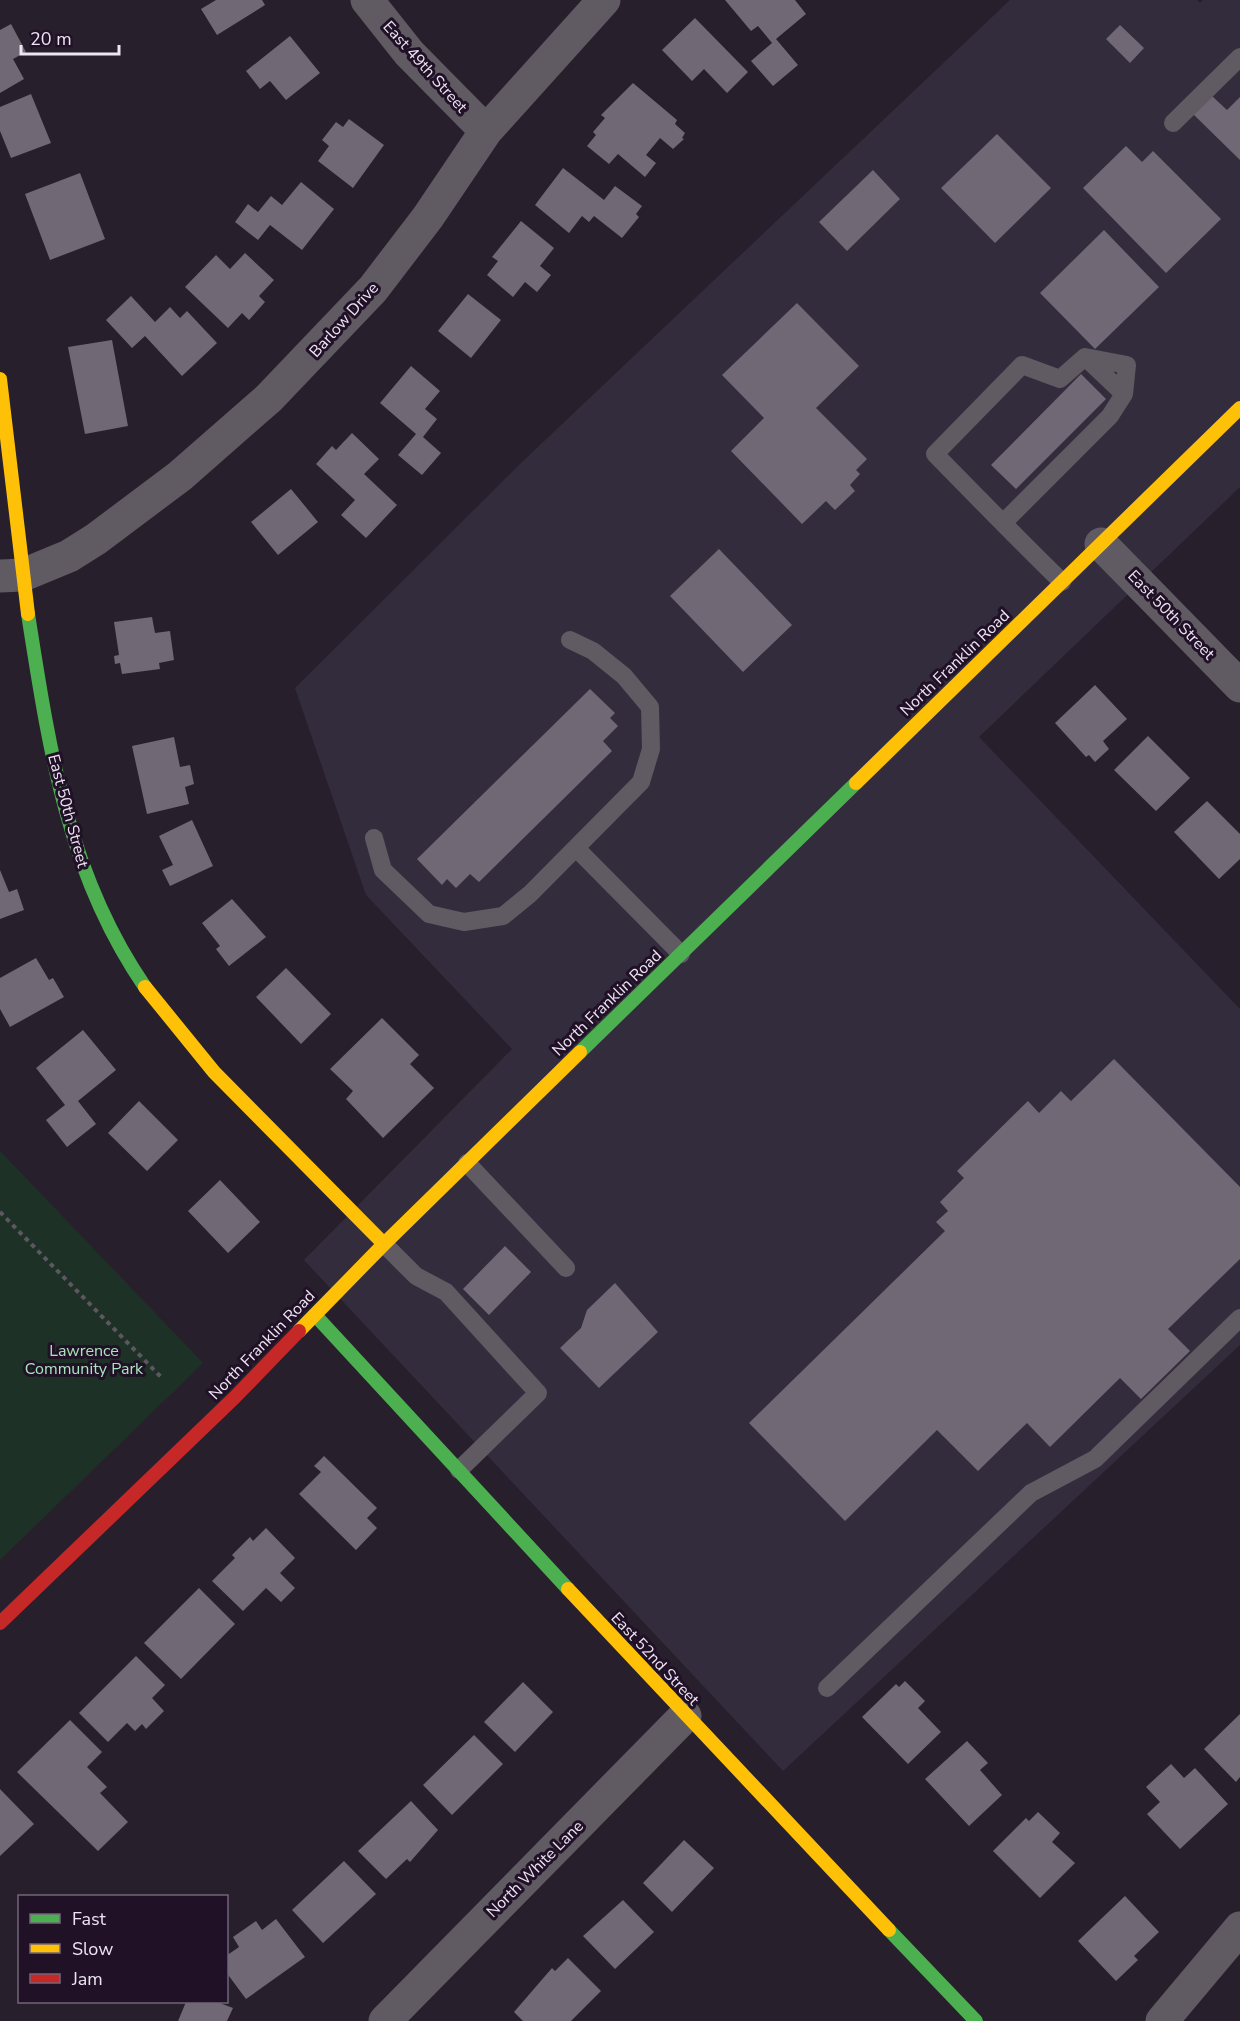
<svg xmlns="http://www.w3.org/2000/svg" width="1240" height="2021" viewBox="0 0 1240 2021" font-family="'Nunito Sans',sans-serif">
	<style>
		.commercial { fill: #332c3c }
		.green { fill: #1e3126 }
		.building { fill: #706874 }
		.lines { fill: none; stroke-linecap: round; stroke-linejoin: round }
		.path { stroke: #5e5762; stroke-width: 4; stroke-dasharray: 4.5 4.5; stroke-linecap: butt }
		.lane { stroke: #605a63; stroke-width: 18 }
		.street { stroke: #605a63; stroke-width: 33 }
		.fast { stroke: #4caf50; stroke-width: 14 }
		.slow { stroke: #ffc107; stroke-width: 14 }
		.jam { stroke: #c62828; stroke-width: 14 }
		.labels { text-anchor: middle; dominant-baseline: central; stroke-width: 6; stroke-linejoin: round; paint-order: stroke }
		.street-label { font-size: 16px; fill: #eee4f3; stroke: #201127 }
		.park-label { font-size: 16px; fill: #a7e5bb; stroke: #201127 }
	</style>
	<rect width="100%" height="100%" fill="#281f2c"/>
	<path class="commercial" d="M1010,0H1197L1200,3L1203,0H1240V487L979,737L1240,1009V1345L783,1771L304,1260L512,1049L366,895L295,688L522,462Z"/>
	<path class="green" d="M0,1151L203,1363L0,1560Z"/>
	<path class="building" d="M216,0H262L265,5L217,35L201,9Z
		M725,0H795L806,14L776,39L798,65L773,86L751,61L772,43L758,26L751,31Z
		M695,18L748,72L727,93L704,69L692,81L662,50Z
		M11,24L26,52L13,59L24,79L0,93V30Z
		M1120,25L1144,48L1130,63L1106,39Z
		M290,36L320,73L286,100L270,81L260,89L246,71Z
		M633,83L677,120L675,124L685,133L682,138L684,139L673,149L660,138L646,155L656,163L645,177L618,154L609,164L587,146L596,135L593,132L605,118L601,115Z
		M31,94L51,143L11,158L0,131V107Z
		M1212,96L1227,110L1240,97V160L1193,114Z
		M349,119L384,145L353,188L318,161L329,146L322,140L336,122L343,127Z
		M997,134L1051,188L995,243L941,188Z
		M1126,146L1142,162L1153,151L1221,219L1166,273L1083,188Z
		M563,168L604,200L615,186L642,206L636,214L639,217L622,238L594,216L589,222L582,216L569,233L535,205Z
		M873,170L900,199L847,251L819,222Z
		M80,173L105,239L50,260L25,194Z
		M301,182L334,209L302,250L270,225L258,240L235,222L248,204L258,212L271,196L282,205Z
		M521,221L554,248L540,266L551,275L537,292L525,282L513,297L487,275L498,261L492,257Z
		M1104,230L1159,287L1095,349L1040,293Z
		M245,253L274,280L259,296L265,302L249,320L242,313L228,328L185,287L216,255L230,269Z
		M468,294L501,320L471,358L438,331Z
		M131,296L155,322L170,307L180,318L187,311L217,343L182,376L145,336L132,348L106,320Z
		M797,303L859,366L816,408L867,459L856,470L860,474L850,485L855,491L835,510L826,501L802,524L731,451L764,418L722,375Z
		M112,340L128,426L85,434L68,347Z
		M411,366L440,391L425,409L437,419L423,437L441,453L422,475L398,455L416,434L380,403Z
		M1081,374L1106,399L1016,489L991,465Z
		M352,433L379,459L364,474L397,505L366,538L341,515L355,500L316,464L332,446L336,450Z
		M291,489L318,522L278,555L251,522Z
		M719,549L792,625L743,672L670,596Z
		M152,617L155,633L170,631L174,660L159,663L160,669L122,674L120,663L115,664L114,656L119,655L114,622Z
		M1095,685L1127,719L1103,741L1109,749L1095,762L1089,755L1086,757L1055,723Z
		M590,689L615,713L610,718L618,726L603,741L612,751L479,882L470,874L456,888L447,879L442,885L417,859Z
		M1148,736L1190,778L1156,811L1114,770Z
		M174,737L180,767L190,765L194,784L185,787L189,804L147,814L132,746Z
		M1207,801L1240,834V859L1219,879L1174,832Z
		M192,820L213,866L170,886L162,870L173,865L159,836Z
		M0,870L9,892L17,889L24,910L0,919Z
		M232,899L266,937L229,966L216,949L220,946L202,923Z
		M36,958L49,980L53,978L64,997L10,1027L0,1009V978Z
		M286,968L331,1014L301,1044L256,997Z
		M382,1018L419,1055L410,1064L434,1088L383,1138L346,1099L353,1091L330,1069Z
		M83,1030L116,1070L78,1101L96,1124L67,1147L46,1120L65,1105L36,1068Z
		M1114,1059L1240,1187V1259L1168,1329L1190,1351L1141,1399L1120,1378L1050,1447L1027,1423L978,1471L937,1430L845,1521L749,1423L945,1231L936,1222L948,1211L940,1202L964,1178L957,1171L1028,1101L1039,1113L1061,1091L1071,1101Z
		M139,1101L178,1140L147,1171L108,1133Z
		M220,1180L260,1222L228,1253L188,1211Z
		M505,1246L531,1272L489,1315L463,1289Z
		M615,1283L658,1332L599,1388L560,1348L581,1328L587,1310Z
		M324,1456L377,1508L367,1518L377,1528L356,1550L299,1494L321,1472L314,1466Z
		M266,1528L295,1558L280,1573L295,1588L281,1602L266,1588L243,1611L212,1581L235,1558L232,1555L250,1537L253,1541Z
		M199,1588L235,1624L181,1679L144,1643Z
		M136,1656L165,1685L152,1698L164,1711L146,1729L142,1724L135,1731L127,1723L108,1742L79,1713Z
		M905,1681L925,1701L918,1708L941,1732L908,1764L862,1717L896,1684L899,1687Z
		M523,1682L553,1712L515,1752L484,1722Z
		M1240,1714V1777L1236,1782L1204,1749Z
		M70,1720L102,1752L87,1767L107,1787L100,1793L128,1822L98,1851L17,1772Z
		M474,1735L503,1764L452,1815L423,1785Z
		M967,1741L988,1763L980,1770L1002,1795L969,1826L925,1779Z
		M1171,1764L1184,1778L1195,1768L1228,1804L1180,1849L1147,1814L1160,1802L1146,1787Z
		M0,1789L34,1824L0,1856Z
		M411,1801L438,1830L410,1862L407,1859L386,1879L358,1851Z
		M1038,1812L1060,1833L1052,1842L1075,1863L1040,1898L993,1851L1026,1818L1029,1821Z
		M684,1840L714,1868L672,1912L643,1883Z
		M344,1861L376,1894L323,1943L292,1910Z
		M1125,1896L1159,1932L1134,1956L1138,1960L1116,1981L1078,1941Z
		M623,1900L654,1932L615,1969L583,1936Z
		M276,1919L305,1957L246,1999L226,1972V1956L239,1947L233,1937L256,1921L262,1930Z
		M568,1958L601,1991L571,2021H523L514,2012L552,1968L555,1971Z
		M186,2002H217L233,2008L227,2021H178Z"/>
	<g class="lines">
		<path class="path" d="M0,1212L162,1378"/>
		<path class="lane" d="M1173,123L1240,57
			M1085,357L1127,365L1124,394
			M1003,523L1110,416L1124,394L1085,357L1060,379L1022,365L935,454C977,497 1019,540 1062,582
			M374,838L383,870L429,914L464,922L503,916L530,894L641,782L651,749L650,707L624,676L593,651L570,640
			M576,848L681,954
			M467,1163L566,1268
			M384,1244L416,1276L446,1292L538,1393L459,1470
			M827,1688L1031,1493L1095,1459L1240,1318"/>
		<path class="street" d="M367,0L409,53L486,131
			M1101,544L1240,686
			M0,576L23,575L69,556L96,539L180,476L269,398L373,289L428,217L486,131L604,0
			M385,2021L685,1716
			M1162,2021L1240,1928"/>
		<path class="fast" d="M28,614C49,747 67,874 145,987
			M580,1052L856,783
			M315,1315L568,1589
			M889,1930L976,2021"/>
		<path class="slow" d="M0,379L28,614
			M856,783L1240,408
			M145,987L214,1072L384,1244
			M299,1331L384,1244L580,1052
			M568,1589L889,1930"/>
		<path class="jam" d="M0,1623L234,1398L299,1331"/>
	</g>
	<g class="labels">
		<g class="street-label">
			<text transform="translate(425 67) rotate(48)">East 49th Street</text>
			<text transform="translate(344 320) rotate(-48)">Barlow Drive</text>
			<text transform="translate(1171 615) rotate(46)">East 50th Street</text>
			<text transform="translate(955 663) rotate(-44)">North Franklin Road</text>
			<text transform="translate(68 811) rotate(75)">East 50th Street</text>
			<text transform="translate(607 1003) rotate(-44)">North Franklin Road</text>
			<text transform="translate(262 1345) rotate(-46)">North Franklin Road</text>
			<text transform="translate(655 1659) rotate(47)">East 52nd Street</text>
			<text transform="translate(535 1869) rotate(-45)">North White Lane</text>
		</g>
		<g class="park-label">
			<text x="84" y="1351">Lawrence<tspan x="84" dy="18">Community Park</tspan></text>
		</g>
	</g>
	<rect x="18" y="1895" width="210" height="108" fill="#201127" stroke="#726579" stroke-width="1.5"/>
	<rect x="30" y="1914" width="30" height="9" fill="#4caf50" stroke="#726579" stroke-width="1.5"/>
	<text x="72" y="1925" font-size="18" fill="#eee4f3">Fast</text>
	<rect x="30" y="1944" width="30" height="9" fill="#ffc107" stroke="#726579" stroke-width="1.5"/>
	<text x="72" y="1955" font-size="18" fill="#eee4f3">Slow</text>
	<rect x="30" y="1974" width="30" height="9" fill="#c62828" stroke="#726579" stroke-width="1.5"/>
	<text x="72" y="1985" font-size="18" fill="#eee4f3">Jam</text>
	<path d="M21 45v9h98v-9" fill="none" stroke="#eee4f3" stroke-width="3"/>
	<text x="30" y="45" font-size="18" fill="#eee4f3" stroke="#201127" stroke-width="4.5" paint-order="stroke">20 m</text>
</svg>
